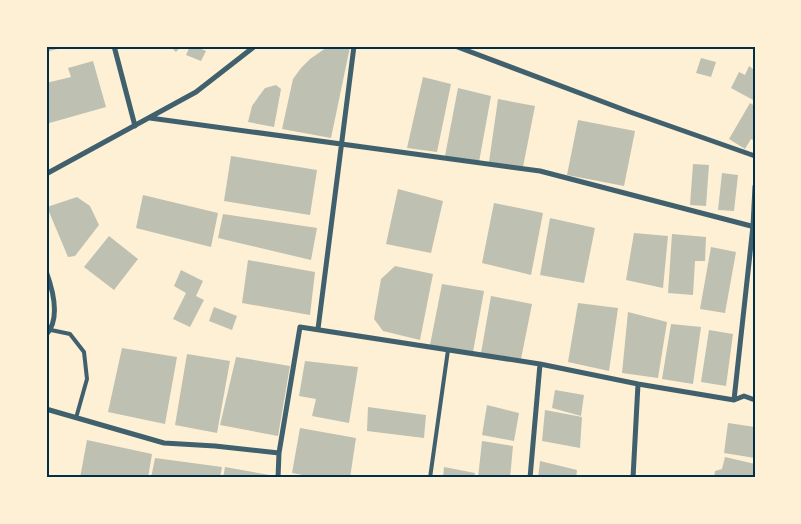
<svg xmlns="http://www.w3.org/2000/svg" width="801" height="524" viewBox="0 0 801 524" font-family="'Nunito Sans',sans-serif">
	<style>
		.building { fill: #bec0b2 }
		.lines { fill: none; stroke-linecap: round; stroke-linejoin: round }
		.service { stroke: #3f606c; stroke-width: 4 }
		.minor { stroke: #3f606c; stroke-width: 5 }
		.neatline { fill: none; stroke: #003049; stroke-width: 2 }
	</style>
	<rect width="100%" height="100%" fill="#fdf0d5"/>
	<path class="building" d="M46,46H65V47L46,52Z
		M170,46H181L176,52Z
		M190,46H195L206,51L201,61L186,55Z
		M330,46H345L350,47L331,138L282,129L293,79L301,68L310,59L323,50Z
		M701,58L716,62L711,77L696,73Z
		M93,61L106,107L46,124V83L71,77L68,68Z
		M755,65V101L731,88L739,72L745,75L749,66L753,69Z
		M423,77L451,84L437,152L407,148Z
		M276,85L281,89L274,127L248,122L252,106L259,96L265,88Z
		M458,88L491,96L479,162L445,156Z
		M498,99L535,106L523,167L489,162Z
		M750,103L755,106V141L751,139L745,149L729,139Z
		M578,120L635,131L624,186L567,175Z
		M231,156L317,170L310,215L224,201Z
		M693,164L709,165L706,206L690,205Z
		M722,173L738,175L734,211L718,210Z
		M398,189L443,201L431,253L386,244Z
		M143,195L218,213L211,247L136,228Z
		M77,197L90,206L99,225L75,256L68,257L47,207Z
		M494,203L543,213L531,275L482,263Z
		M223,214L317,228L311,260L218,238Z
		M550,218L595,228L584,283L540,275Z
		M634,233L668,236L663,288L626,280Z
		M672,234L706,237L705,261H695L693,295L668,293Z
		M109,236L138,259L114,290L84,267Z
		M711,247L736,252L725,313L700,309Z
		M248,260L315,272L310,315L242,303Z
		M395,266L433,274L420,340L383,331L374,319L381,279Z
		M181,270L203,281L196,296L204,300L190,327L173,319L186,293L174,286Z
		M442,284L484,291L473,352L430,345Z
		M491,296L532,304L521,359L481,353Z
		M578,303L618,308L609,371L568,362Z
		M214,307L237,316L232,330L209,321Z
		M628,312L667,322L658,378L622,373Z
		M671,324L701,327L693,384L662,379Z
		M709,330L733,334L726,386L701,382Z
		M122,348L177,357L165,424L108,412Z
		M187,354L230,361L217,433L175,425Z
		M236,357L290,366L278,436L220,425Z
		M305,361L358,367L349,423L312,416L316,399L299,396Z
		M555,390L584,395L581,416L552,408Z
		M487,405L519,413L514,441L482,435Z
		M368,407L426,415L424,438L367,431Z
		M545,410L582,417L580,448L542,441Z
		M728,423L755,427V458L724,453Z
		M300,428L356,438L350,478H319L292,473Z
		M87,440L152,454L148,478H80Z
		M482,441L513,446L510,478H478Z
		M725,457L755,464V478H714L715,471L722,469Z
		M155,458L222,467L220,478H151Z
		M540,461L577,470L576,478H538Z
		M225,467L275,476V478H223Z
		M444,467L475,473L474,478H443Z"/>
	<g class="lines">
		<path class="service" d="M51,330L70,334L84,352L87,379L76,418
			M430,478L448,350"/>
		<path class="minor" d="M114,46L135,126
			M455,46L630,112L755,156
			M150,118L540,171L755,227
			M46,174L196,92L255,46
			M46,271C53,290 61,319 46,335
			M318,329L354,46
			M734,400L753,226L755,186
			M46,409L164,443L215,446L279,453
			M278,478L279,453L300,327L540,364L638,384L734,400L744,396L755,400
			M530,478L540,364
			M633,478L638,384"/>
	</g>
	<rect width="801" height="524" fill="none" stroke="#fdf0d5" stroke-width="95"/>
	<rect x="48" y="48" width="706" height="428" class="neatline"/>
</svg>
